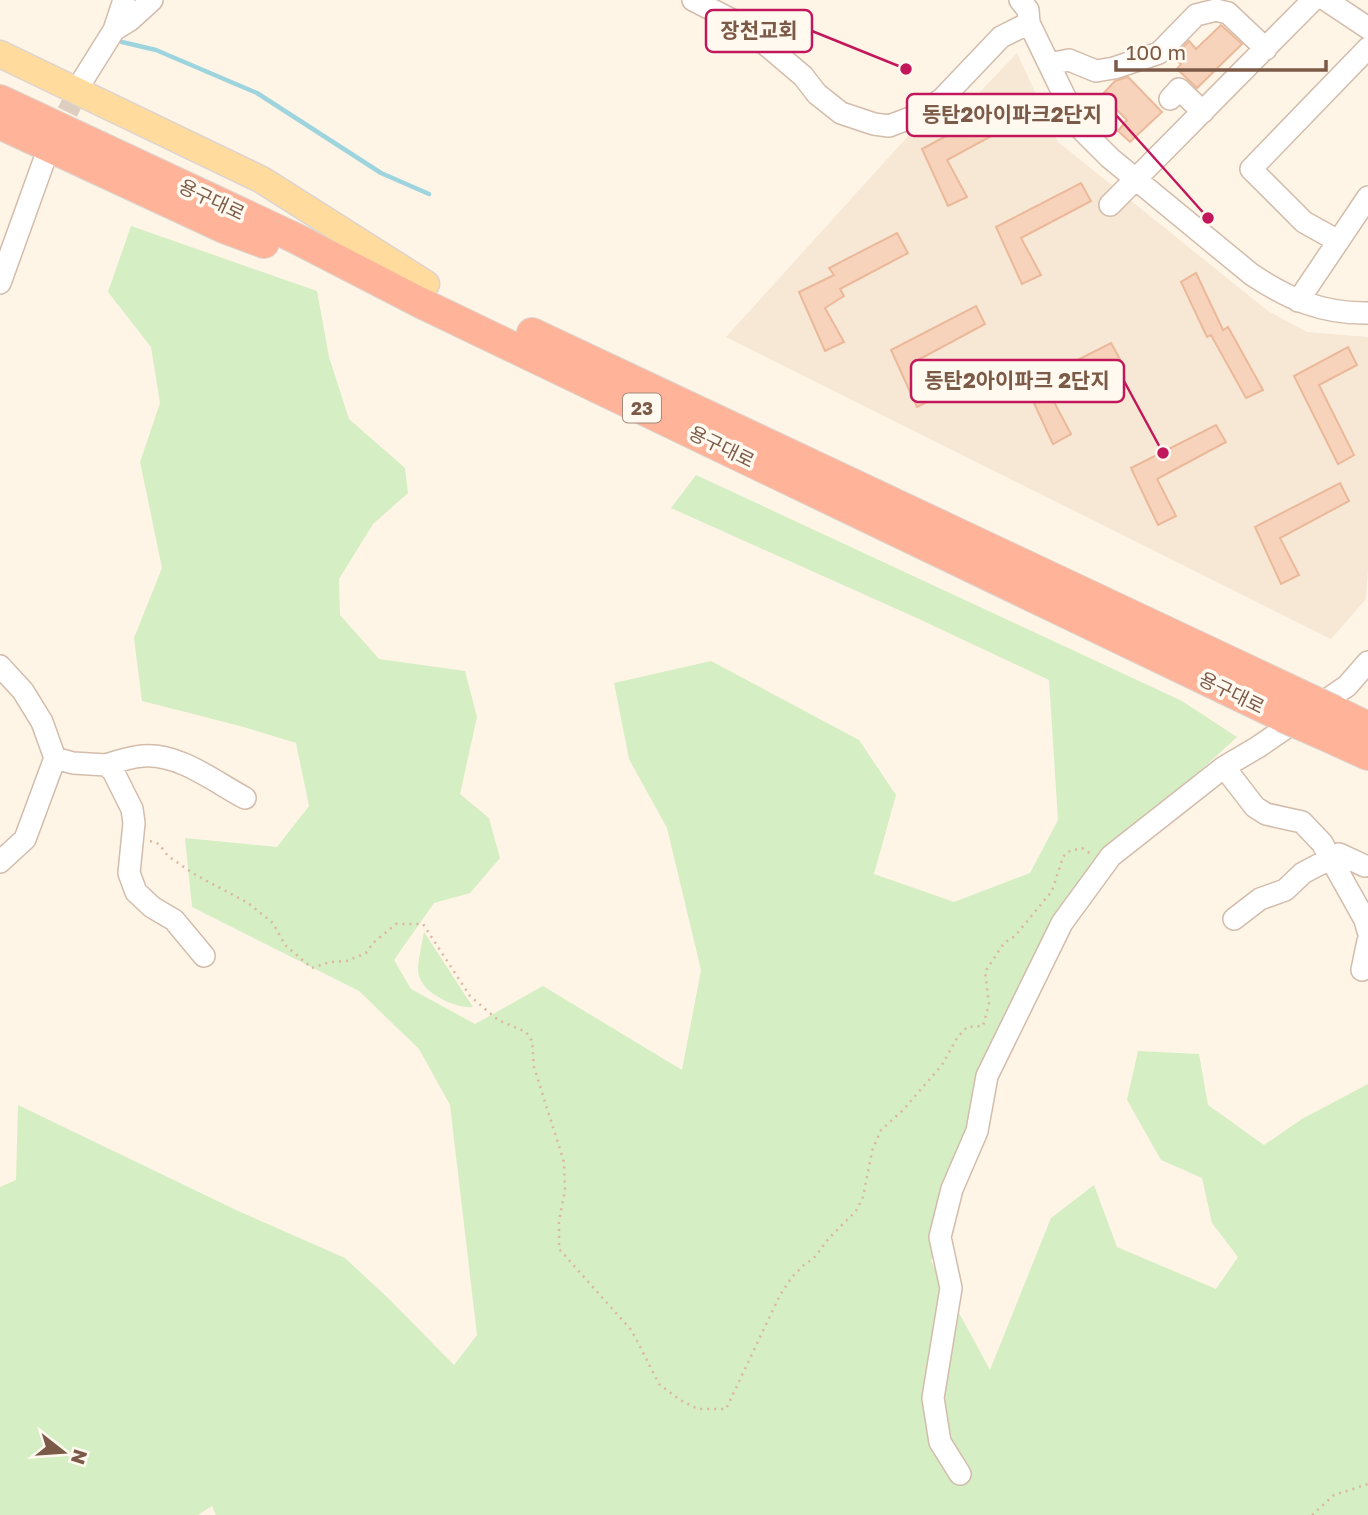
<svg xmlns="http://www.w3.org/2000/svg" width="1368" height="1515" viewBox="0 0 1368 1515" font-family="'Golos Text','Noto Sans KR',sans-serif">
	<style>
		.residential { fill: #f7e7d5 }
		.green { fill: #d5eec3 }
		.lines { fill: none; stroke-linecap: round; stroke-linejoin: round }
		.stream { stroke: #9ed4de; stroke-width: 4.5 }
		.building { fill: #f7d3bc; stroke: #ebb99a; stroke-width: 2 }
		.minor-tunnel { stroke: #decebf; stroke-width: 21; stroke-dasharray: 21 10; stroke-linecap: butt }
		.minor-casing { stroke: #d3bcab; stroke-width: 24 }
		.major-casing { stroke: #ddd4cf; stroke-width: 29 }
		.highway-casing { stroke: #ddd4cf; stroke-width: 32 }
		.path { stroke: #ddb69e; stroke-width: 2.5; stroke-dasharray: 2 5; stroke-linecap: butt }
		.minor { stroke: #fff; stroke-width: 21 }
		.major { stroke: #ffdb9e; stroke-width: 26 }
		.highway { stroke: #ffb398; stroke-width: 30 }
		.highway-bridge-casing { stroke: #ddd4cf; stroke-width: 32; stroke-linecap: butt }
		.highway-bridge { stroke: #ffb398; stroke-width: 30 }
		.labels { text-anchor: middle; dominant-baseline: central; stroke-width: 7; stroke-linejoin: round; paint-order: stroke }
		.shield { fill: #fff9f0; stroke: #a38a7a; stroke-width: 2 }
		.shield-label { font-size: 18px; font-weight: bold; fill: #7c5a48 }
		.street-label { font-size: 19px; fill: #7c5a48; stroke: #fff9f0 }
		.leader { fill: none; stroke: #c2185b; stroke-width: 2.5 }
		.callout-dot { fill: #c2185b; stroke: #fff9f0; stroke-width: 2.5 }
		.callout { fill: #fff9f0; stroke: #c2185b; stroke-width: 2.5 }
		.callout-label { font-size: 21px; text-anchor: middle; font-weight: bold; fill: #7c5a48 }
	</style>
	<rect width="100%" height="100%" fill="#fef5e7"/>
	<path class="residential" d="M1017,53L1058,142L1268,311L1307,332L1368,337V569L1366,599L1331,639L726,337L909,135L960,113Z"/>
	<path class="green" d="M131,226L317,291L329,357L349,419L405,468L408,493L373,524L339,579L340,615L379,659L465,671L477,717L460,794L489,818L500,858L470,893L434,903L394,960L411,989L475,1024L543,986L682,1070L701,970L667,828L629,759L614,683L711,661L859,740L896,795L874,874L954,902L1030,873L1058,820L1049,680L919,619L671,508L696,475L1182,701L1237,737L1121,843L1014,1021L931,1261L990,1370L1051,1218L1094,1185L1117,1247L1216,1289L1238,1257L1212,1223L1202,1178L1161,1160L1127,1100L1138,1051L1199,1054L1208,1105L1264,1145L1302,1119L1368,1084V1515H216L212,1506L198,1515H0V1187L16,1180L18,1105L236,1210L345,1258L389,1299L454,1365L477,1335L450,1105L419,1049L359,991L192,907L185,838L277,847L309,806L296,743L240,726L142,701L134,638L162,568L140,462L160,403L151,347L108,292Z
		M424,932L473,1007C455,1009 419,992 418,971C418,959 422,945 424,932Z"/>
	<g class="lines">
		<path class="stream" d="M122,42L156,50L257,93L381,173L429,194"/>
	</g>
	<path class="building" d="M1221,25L1242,44L1197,88L1177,69L1181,64L1173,57L1189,41L1196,49Z
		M1128,77L1162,112L1130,142L1118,131L1127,120L1102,95L1115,81Z
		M1022,95L1032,114L947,160L967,197L948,206L922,149Z
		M1081,183L1091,201L1021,238L1041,275L1022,284L996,227Z
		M897,233L908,253L840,289L844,296L825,308L844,342L825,351L799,292L834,275L829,268Z
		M1196,273L1223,330L1228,327L1263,390L1246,398L1211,335L1207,337L1181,282Z
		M976,306L985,324L916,361L935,398L917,407L891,350Z
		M1111,343L1121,361L1052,398L1071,434L1053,444L1026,386Z
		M1348,347L1357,365L1319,385L1354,455L1338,464L1294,376Z
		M1216,425L1226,442L1157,479L1176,516L1158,525L1131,468Z
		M1340,483L1349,501L1280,538L1299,575L1281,584L1255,527Z"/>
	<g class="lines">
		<path class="minor-tunnel" d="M54,140L84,78"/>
		<g class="minor-casing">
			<path id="minor" d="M693,0L734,21L764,43L803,76L817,94L841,113L874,124L889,126L918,115L942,99L1001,37L1029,23L1028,10L1020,0
				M1326,0L1368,28
				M1029,23L1080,128L1110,158L1251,274C1288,299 1323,314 1368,313
				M114,30L130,20L152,0
				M1049,64L1069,60L1096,71L1114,68L1159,53L1196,15L1216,10L1228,13L1266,49
				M84,78L114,30L124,0
				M1170,99L1179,89L1203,112
				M1110,205L1313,0
				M1338,241L1304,222L1251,169L1368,48
				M0,283L45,158
				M1298,301L1368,197
				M0,666L23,691L42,722L55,758L25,839L0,862
				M55,758L73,763L106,765L113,771L132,809L134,823L129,873L136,892L152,907L174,920L204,956
				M106,765C118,761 130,757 143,756C179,753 215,782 245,798
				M1224,767L1255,807L1266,814L1302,822L1322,843L1365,920L1368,931
				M1234,919L1260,899L1285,890L1303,873L1339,854L1365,866
				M1362,970L1368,941
				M960,1474L940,1442L933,1398L951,1288L940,1237L952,1189L977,1131L987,1076L1062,923L1111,856L1224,767L1258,747L1347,686L1368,662"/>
		</g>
		<g class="major-casing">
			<path id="major" d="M0,54L262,180L426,284"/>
		</g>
		<g class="highway-casing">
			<path id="highway" d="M0,100L295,238L421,303L1283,717
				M0,124L224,228L264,243
				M532,333L1286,688
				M1335,711L1368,727
				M1324,735L1368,755"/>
		</g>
		<path class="path" d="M150,841L159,844L168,856L194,874L248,903L273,923L285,945L312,968L330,962L347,961L366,953L373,943L396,924H423L470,996L498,1020L526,1032L532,1041L534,1067L564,1162L565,1190L559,1221V1249L632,1331L659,1384L680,1400L698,1409H726L780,1295L792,1277L805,1264L814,1258L829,1238L856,1211L863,1197L872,1151L881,1130L903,1110L942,1065L957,1038L967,1027L983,1026L989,1004L985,972L1004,943L1015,936L1052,891L1063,857L1067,852L1082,848L1091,854
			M1312,1515L1334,1495L1368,1484"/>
		<use href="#minor" class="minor"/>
		<use href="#major" class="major"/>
		<use href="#highway" class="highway"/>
		<g class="highway-bridge-casing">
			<path id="highway-bridge" d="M1286,688L1335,711
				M1283,717L1324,735"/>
		</g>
		<use href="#highway-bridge" class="highway-bridge"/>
	</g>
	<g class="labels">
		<rect class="shield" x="623" y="393.5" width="38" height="29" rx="5"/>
		<g class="shield-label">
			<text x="642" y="408">23</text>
		</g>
		<g class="street-label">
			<text transform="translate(212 199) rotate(25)">용구대로</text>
			<text transform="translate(722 446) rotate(26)">용구대로</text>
			<text transform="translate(1232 692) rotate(26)">용구대로</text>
		</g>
	</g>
	<path class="leader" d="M906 69L812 31M1208 218L1116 115M1163 453L1124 381"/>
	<g class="callout-dot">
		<circle cx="906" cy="69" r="7"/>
		<circle cx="1208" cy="218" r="7"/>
		<circle cx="1163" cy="453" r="7"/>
	</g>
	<g class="callout">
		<rect x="706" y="10" width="106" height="42" rx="7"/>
		<rect x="907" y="94" width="209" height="42" rx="7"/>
		<rect x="911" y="360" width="213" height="42" rx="7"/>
	</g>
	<g class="callout-label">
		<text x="759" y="38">장천교회</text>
		<text x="1012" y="122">동탄2아이파크2단지</text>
		<text x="1017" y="388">동탄2아이파크 2단지</text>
	</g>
	<g transform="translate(63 1452) rotate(107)" stroke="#fff9f0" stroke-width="5" paint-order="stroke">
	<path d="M0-5L12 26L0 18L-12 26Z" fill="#7c5a48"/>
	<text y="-10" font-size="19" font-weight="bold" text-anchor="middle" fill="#7c5a48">N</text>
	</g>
	<path d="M1116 60v10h210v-10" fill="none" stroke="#7c5a48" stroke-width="3.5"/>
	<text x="1126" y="60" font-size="21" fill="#7c5a48" stroke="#fff9f0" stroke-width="5" paint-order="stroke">100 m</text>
</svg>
